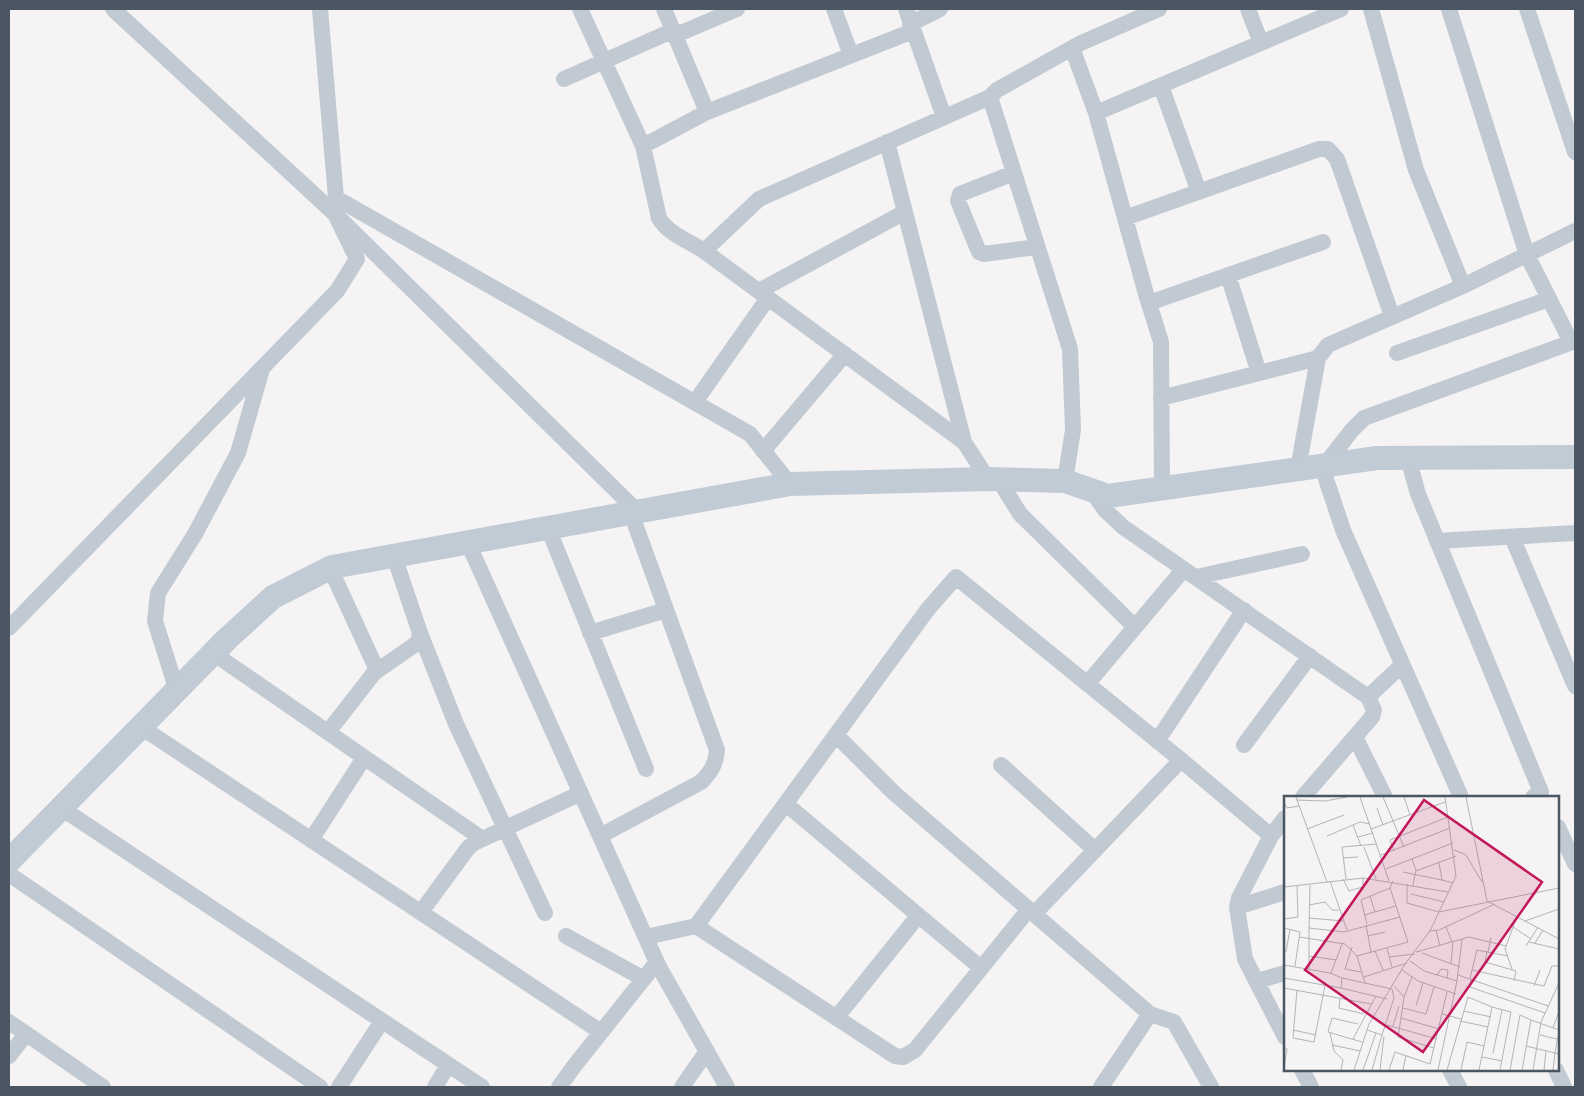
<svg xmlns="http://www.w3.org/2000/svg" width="1584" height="1096" viewBox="0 0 1584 1096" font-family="Overpass,sans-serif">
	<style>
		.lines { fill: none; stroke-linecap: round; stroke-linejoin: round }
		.street { stroke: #c1cad2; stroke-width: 16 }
		.secondary { stroke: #c1cbd6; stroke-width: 24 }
		.inset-road { fill: none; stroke: #b1b4b9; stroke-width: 1 }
		.view { fill: #c2185b; fill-opacity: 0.15; stroke: #c2185b; stroke-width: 2.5 }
		.inset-edge { fill: none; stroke: #4a5661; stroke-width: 2.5 }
	</style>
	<rect width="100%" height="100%" fill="#f5f3f3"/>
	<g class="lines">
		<path class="street" d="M113,9L335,214L638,512
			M580,9L643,146L659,218C668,234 689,241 704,251
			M664,9L707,112L913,31
			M834,9L851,55
			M906,9L944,117
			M1248,9L1261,43
			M1449,9L1527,255L1571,342
			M1527,9L1575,152
			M910,24L940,9
			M676,35L737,9
			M1072,48L1096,113L1146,294L1161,342L1162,488
			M564,79L674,30
			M1161,86L1199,192
			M990,97L997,90L1081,43L1159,9
			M1096,113L1341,9
			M887,142L964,442
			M643,146L707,112
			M1014,173L960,194L958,201L979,252L984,254L1037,247
			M336,198L750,434L790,484
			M1125,218L1319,149H1328L1337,159L1392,316
			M1228,275L1259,373
			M1463,286L1575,231
			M759,291L905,212
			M1149,303L1323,242
			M1397,353L1549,299
			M1318,358L1328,345L1463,286L1416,170L1371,9
			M1161,398L1318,358L1298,469
			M695,402L768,298
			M763,451L845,354
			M1408,458L1418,494L1541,792L1533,797
			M988,479L964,442L704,251L759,199L990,97L1070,349L1073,430L1065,481
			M999,480L1020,514L1135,627
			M1091,490L1105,510L1123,527L1368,697L1374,710L1372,717L1303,797
			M548,528L646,769
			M1512,537L1575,686
			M1437,541L1575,533
			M468,543L659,967L727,1087
			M330,568L377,670
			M1196,577L1302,554
			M9,628L337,291L357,259L335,214L336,198L320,9
			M420,633L456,724L545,913
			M590,633L666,610
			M213,653L481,838
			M1087,684L1184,569
			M177,691L155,621L158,593L195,534L238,453L262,369
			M1368,697L1402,665
			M141,727L601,1032
			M328,732L374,673L413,646L418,642L420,633L394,556
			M836,735L894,793L1150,1014L1174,1022L1211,1087
			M1355,737L1385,797
			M1157,741L1244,610
			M1244,745L1310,656
			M1001,765L1095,850
			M1461,797L1343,530L1326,479L1324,466L1352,430L1364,418L1575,341
			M786,804L981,968
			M61,808L482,1087
			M1558,827L1575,864
			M600,836L701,782C711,772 716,764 717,750L631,513
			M1271,836L1239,898L1237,907L1245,959L1285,1037
			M311,840L364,758
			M9,874L320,1087
			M1237,907L1285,892
			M421,912L468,848L474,843L581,793
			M1034,914L1181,760
			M696,926L895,1056L903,1057L915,1050L1029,909
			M566,936L644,979
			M646,937L696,926L928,609L956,577L1181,760L1271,836L1285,818
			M1257,981L1285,973
			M836,1018L918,916
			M9,1022L103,1087
			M9,1056L26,1034
			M1302,1070L1311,1087
			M1450,1070L1459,1087
			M1556,1070L1564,1087
			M339,1087L382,1021
			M435,1087L448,1065
			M559,1087L575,1065L657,962
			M682,1087L707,1051
			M1101,1087L1150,1014"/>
		<path class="secondary" d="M9,861L227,639L273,597L332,567L790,484L988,479L1065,481L1108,496L1377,458L1575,457"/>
	</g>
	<g transform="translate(1284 796)">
		<rect width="275" height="275" fill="#f5f3f3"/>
		<path class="inset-road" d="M12,1L13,4L41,5L63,1M76,1L105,85M99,1L120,51M120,1L126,19M182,1L203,105L275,143M13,4L43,86M0,6L3,12L15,10M93,12L99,29M69,29L77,50M23,33L60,19M87,33L161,6M43,40L76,26L86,28M74,41L89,37M80,51L92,83M170,54L182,59L198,86M110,55L106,44L164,21M97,59L166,32M59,62L74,61M128,63L132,74L129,89M155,67L158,84L169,87M102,73L169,47M132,75L172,60M119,76L158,84M59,83L65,95L79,91V82M62,83L58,51L93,48M46,85L63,134M123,88V107L155,116M0,91L79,82L164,96M127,98L160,106M86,100L91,116M25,109L41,106L48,114H55M155,116L275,92M80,119L112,110M25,122L59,125M0,123L14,121L13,90M241,125L275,113M83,128L77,104L106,92M82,129L87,156M162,131L168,146M229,131L247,143M0,132L16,136L11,170M25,132L26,89M152,134L156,150M146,135L155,134L211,108M84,140L101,136M15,141L61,148L73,160M178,143L185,141L222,150M245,146L275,153M251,147L259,134M242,150L254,131M68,151L61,173L77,176M103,152L108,171M91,155L99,174M2,156L6,133M203,156L201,166L232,175L230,185M204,156L207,141M138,157L176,171M25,160L52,164L47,177M105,161L131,158M52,164L58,148M126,165L140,175L173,185L178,143L132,156M167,168L169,146M0,169L46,177L58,182M25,173V132L60,136L116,121M228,173L221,153L233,120M118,174L134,185L172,198M188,174L260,190L268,170H275M153,179L157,173L164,174L163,182M174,179L264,210M80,181L123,167M0,182L57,192M186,182L193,154L224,160M187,182L186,191L261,217M81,187L73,160L124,146L106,92L109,85M110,190L120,201L128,181M250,190L256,174M0,192L87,208M13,194L9,242L30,246L41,189M120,201L117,222L155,233M56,202L55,212L80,218M132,210L139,187M119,212L142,218L150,191M180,215L207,221M158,218L177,223M117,222L114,241L150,252M247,224L275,234M176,225L204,231M74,228L48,222L44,236L78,246M103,229L153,243M109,230L115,210M269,232L275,215M9,234L32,239M83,234L98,239L88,274M275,235L271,257L275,258M46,237L50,255L59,264L57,274M98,239L110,202L108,193L58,182L57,192L103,203M256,239L273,243M69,243L92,200M48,249L76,255M242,250L271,257L269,274M0,251L3,253L0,271M209,257L218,214M198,261L218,265M70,274L85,228L121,168L146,135L172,80L161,1M79,274L92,237M96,274L100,240M105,274L111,256L146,268L163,196M119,274L122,259M154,274L173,185M163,274L184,201L208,211M177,274L183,246L200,250M195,274L208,211L227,216L216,274M226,274L236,219L247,224L238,274M249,274L257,226L275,187M260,274L262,255"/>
		<path class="view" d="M140,4L258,86L139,256L21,174Z"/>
		<rect width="275" height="275" class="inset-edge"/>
	</g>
	<rect width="1584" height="1096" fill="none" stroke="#4a5661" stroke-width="20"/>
</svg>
